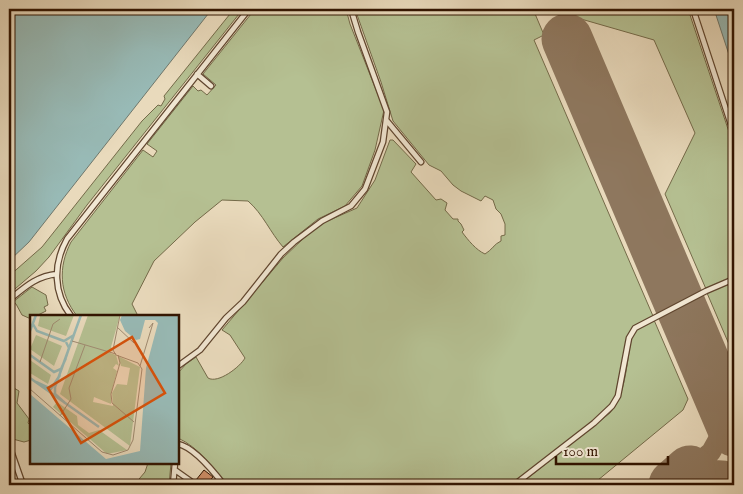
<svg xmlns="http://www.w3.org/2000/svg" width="743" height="494" font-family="'IM FELL English',serif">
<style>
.green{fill:#b5c092;stroke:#746a49}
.water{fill:#98bab6;stroke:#6f786d}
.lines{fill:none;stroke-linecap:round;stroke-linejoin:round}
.taxiway{stroke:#8e775e;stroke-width:20}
.runway{stroke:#8e775e;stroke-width:51}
.building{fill:#ce8f67;stroke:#321400}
.service-casing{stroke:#60462f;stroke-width:7}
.service{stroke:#f1e7d3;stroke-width:4.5}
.inset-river{fill:none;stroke:#98bab6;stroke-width:2.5}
.inset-road{fill:none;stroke:#a08b71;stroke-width:1}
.view{fill:#d6520b;fill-opacity:0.15;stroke:#d6520b;stroke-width:2.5}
.inset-edge{fill:none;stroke:#321400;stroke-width:2.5}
</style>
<rect width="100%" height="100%" fill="#e9dabc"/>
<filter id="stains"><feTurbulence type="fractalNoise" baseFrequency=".004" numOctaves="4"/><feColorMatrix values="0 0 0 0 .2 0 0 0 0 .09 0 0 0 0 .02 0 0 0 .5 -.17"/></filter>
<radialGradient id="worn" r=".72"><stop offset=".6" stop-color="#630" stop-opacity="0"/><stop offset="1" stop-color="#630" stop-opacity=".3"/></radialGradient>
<path class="green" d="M234 9H243L87 205 49 257 36 271 9 294V276L42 247 142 121 158 105 161 106 165 99 164 96Z
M255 9H346L350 24 384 110 375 150 362 186 345 206 318 219 283 247C270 232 263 214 248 201L222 200 195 222 154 261 132 304 138 316H77C59 293 58 267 71 242L143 150 153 157 157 151 147 144 193 86 198 91 201 90 207 95 216 85 203 74Z
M355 9H533L544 35 534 40 653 316 634 326 628 335 615 397 605 411 512 485H227C214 468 198 447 178 438V373L186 364 196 357 208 378C218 384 240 367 245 358L243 355 230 335 222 330 283 258 305 237 323 223 357 208 375 180 390 140H393L416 164 411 172 436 200 441 199 447 203 445 210 453 219H458V221L461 224 464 230 462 232C468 240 476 250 485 254 492 250 494 244 501 241V236L505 235V224L501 214 496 209 493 200 485 196 481 201 461 191 453 185 441 171 429 165 393 121 381 82Z
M571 9H688L734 147V277L706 289 665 194 695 133 654 40 581 19 574 16Z
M734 282V356L707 293Z
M32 287 46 295 48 305 44 307 46 311 36 316H31V319L22 315 16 304 13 302Z
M654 320 688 399 683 410 592 485H519L610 413C627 393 626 361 632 336L638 328Z
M9 380 14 388 19 391 17 403 29 419 28 423 31 426V440L24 442 9 438V404L10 400 9 398Z
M148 463H171L169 485H134L145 472Z"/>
<path class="water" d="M9 9H212L29 242 9 261Z
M714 9H734V71V70Z"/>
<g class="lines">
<path class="taxiway" d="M688 477C703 469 718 468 734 473
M672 485 711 452 721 434 723 423 720 404 691 329"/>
<path class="runway" d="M567 39 734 431
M674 485 690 471"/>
</g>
<path class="building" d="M204 470 213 477 206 485H194L196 480Z"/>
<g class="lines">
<g class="service-casing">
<path id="service" d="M693 9 734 134
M197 74 211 86
M387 121 421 162
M9 300C24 288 36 276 57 274
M71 316C53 293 53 264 67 239L249 9
M178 366 200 350 226 318 243 302 281 254 294 242 322 221 351 206 365 189 383 142 387 112 358 32 351 9
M178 444C194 447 214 472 224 485
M9 445 23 485
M175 470 192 482
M173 485 175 463
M514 485 594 423 612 406 618 396 629 338 635 328 706 291 734 279"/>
</g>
<use href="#service" class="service"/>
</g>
<g transform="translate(30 315)">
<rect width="149" height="149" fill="#e9dabc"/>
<path d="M44 0 36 21 8 11 10 1ZM58 0H90L81 32 83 36 77 37 86 40 89 51 86 49 83 53 87 56 81 79V89L64 82 63 87 83 91 82 78 87 69 97 70 100 53 91 51 88 41 110 52 100 131 30 79ZM6 20 32 31 24 51 0 34ZM0 45 21 60 18 69 0 58ZM27 87 47 101 48 110 59 118 69 115 97 135 77 139 23 92Z" fill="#b5c092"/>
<path d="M92 0H149V149H0V79L76 144 110 136 116 53 128 8 125 5H115L110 24 106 25 95 16 90 5Z" fill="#98bab6"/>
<path class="inset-river" d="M3 9 7 16 34 26 44 20M0 16 6 0M36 27 39 33 36 42M0 40 24 57 31 54 36 43M0 63 69 112M6 67 21 74 30 60M25 72V79L35 88M25 72 51 0M0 124 42 149M0 130 31 149M0 136 21 149"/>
<path class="inset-road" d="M87 12 104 28M42 26 86 39M88 40 90 48 81 79 82 88 104 107M10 47 23 9 30 4M110 51 123 8 119 13M0 74 72 137 83 140 98 135 103 125 112 54 108 48 86 40 83 35 90 0M30 101 41 84 39 73 55 30"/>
<path class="view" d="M102 22 135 78 51 128 18 73Z"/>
<rect width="149" height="149" class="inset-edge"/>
</g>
<rect width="743" height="494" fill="none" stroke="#e9dabc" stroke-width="30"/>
<rect x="10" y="10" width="723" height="474" fill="none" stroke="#321400" stroke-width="2.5"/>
<rect x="15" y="15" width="713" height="464" fill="none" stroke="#321400"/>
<path d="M556 456v8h112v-8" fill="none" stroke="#321400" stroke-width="2.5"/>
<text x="563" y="456" font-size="15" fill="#321400" stroke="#f1e7d3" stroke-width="4" paint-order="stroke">100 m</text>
<rect width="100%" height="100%" filter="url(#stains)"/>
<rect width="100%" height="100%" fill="url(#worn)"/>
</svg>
